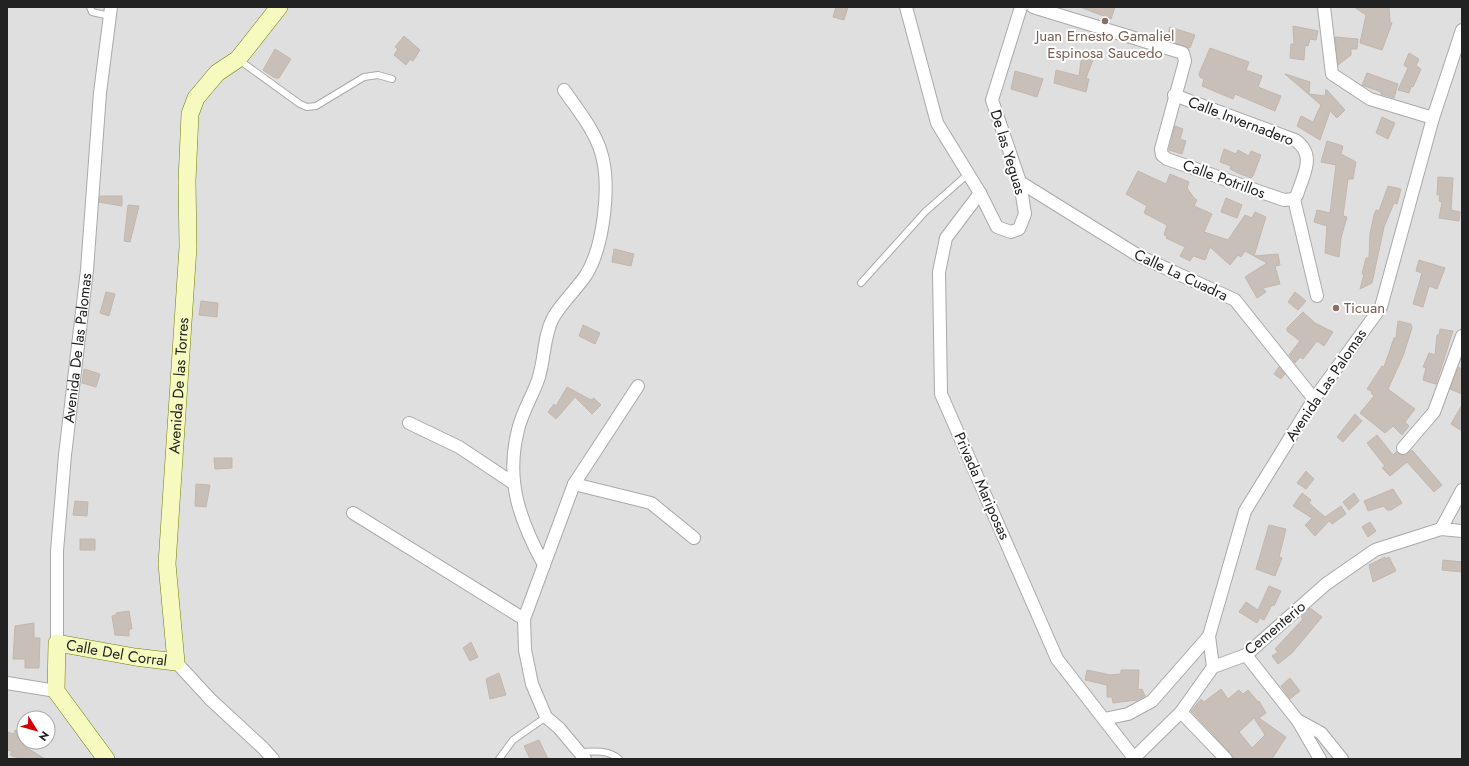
<svg xmlns="http://www.w3.org/2000/svg" width="1469" height="766" font-family="Jost,sans-serif">
<style>
.residential{fill:#e0dfdf;fill-rule:evenodd}
.building{fill:#c7bfb8;stroke:#c4b6ab;fill-rule:evenodd}
.lines{fill:none;stroke-linecap:round;stroke-linejoin:round}
.lane-casing{stroke:#a9a9a9;stroke-width:8}
.street-casing{stroke:#a9a9a9;stroke-width:14}
.secondary-casing{stroke:#707d05;stroke-width:18}
.lane{stroke:#fff;stroke-width:6}
.street{stroke:#fff;stroke-width:12}
.secondary{stroke:#f7fabf;stroke-width:17}
.education-dot{fill:#8d6e63;stroke:#fff;stroke-width:1.5}
.labels{text-anchor:middle;stroke-width:4;stroke-linejoin:round;paint-order:stroke}
.education-label{font-size:15px;fill:#785e54;stroke:#fff}
.street-label{font-size:15px;fill:#222;stroke:#fff}
</style>
<rect width="100%" height="100%" fill="#f2efe9"/>
<path class="residential" d="M7 7H1462V759H7ZM24 718H48V742H24Z"/>
<path class="building" d="M836 7H848L844 20 833 17Z
M1080 7H1115L1111 19Z
M1354 7H1389L1390 22 1392 23 1382 50 1360 43 1366 15Z
M1293 26 1318 31 1316 40 1310 39 1308 46 1305 45 1304 60 1290 58 1291 44H1294Z
M1170 27 1195 35 1190 48 1166 40Z
M404 36 420 50 413 61 410 59 406 65 394 55 398 49 395 47Z
M1335 37 1358 39 1357 49H1351V55L1338 65Z
M1210 48 1249 62 1246 70 1262 76 1258 87 1281 96 1275 111 1235 94 1233 99 1202 86 1204 79 1200 77 1199 74Z
M275 49 291 59 279 78H275L263 70Z
M1409 53 1419 59 1416 66 1421 69 1413 87 1411 86 1409 93 1398 90 1408 68 1404 65Z
M1082 54 1094 57 1086 78 1089 79 1086 92 1054 83 1056 70 1079 76Z
M1015 71 1043 79 1037 97 1011 89Z
M1367 73 1398 84 1394 98 1381 94V92L1362 85Z
M1285 74 1310 82 1309 94 1325 96 1326 89 1345 110 1337 118 1330 111 1320 140 1297 126 1301 116 1313 122 1321 105Z
M1382 117 1395 123 1388 139 1376 133Z
M1175 126 1183 129 1180 139 1186 141 1182 154 1169 150Z
M1327 141 1343 146 1341 154 1356 162 1353 179H1348L1343 216 1347 217 1341 238 1339 257 1325 253 1327 226 1314 222 1317 210 1330 213 1336 165 1321 162Z
M1224 149 1236 154 1238 150 1249 156 1251 151 1261 155 1253 176 1251 178 1238 173 1230 169 1231 166 1220 162Z
M1138 171 1166 184 1170 174 1189 182 1187 188 1194 198 1197 200 1194 206 1212 214 1204 232 1228 240 1245 215 1252 218 1255 212 1266 217 1254 256 1245 251 1241 257 1238 255 1230 265 1210 247 1205 260 1193 256 1190 261 1180 256 1185 247 1166 238 1167 236 1164 235 1167 225 1144 213 1147 206 1126 194Z
M1438 177 1453 178 1451 210 1460 212 1459 221 1439 218 1442 202 1439 201 1440 195H1437Z
M1388 186 1401 189 1397 204 1394 203 1384 227 1372 283 1360 289 1364 274H1362L1366 258H1369L1370 234 1374 215 1376 210 1379 211Z
M100 196H122V206L99 202Z
M1226 198 1242 205 1237 218 1221 212Z
M128 205 139 206 130 242 124 241Z
M614 249 634 254 631 266 612 262Z
M1278 254 1280 265 1275 266 1280 284 1263 288 1266 292 1257 298 1245 277 1267 263 1254 256Z
M1419 260 1445 268 1437 289 1429 286 1423 307 1413 304 1422 273 1416 271Z
M106 292 115 294 109 316 100 313Z
M1295 292 1306 301 1298 310 1288 302Z
M201 301 218 303 217 317 199 315Z
M1303 312 1315 323 1333 332 1324 346 1317 341 1303 359 1300 357 1295 363 1289 355 1300 341 1287 331V328Z
M1398 321 1411 324 1412 328 1403 356 1388 389 1415 409 1405 422 1409 426 1402 435 1393 426 1385 433 1360 413 1374 396 1371 393 1373 392 1367 389 1382 366 1384 367 1394 338H1396Z
M583 325 600 333 595 344 579 336Z
M1440 329 1453 331 1436 384 1432 383 1423 380 1426 368 1423 367 1429 353 1435 355 1437 335H1439Z
M1279 367 1285 374 1281 379 1274 374Z
M1458 367 1462 369V394L1450 389Z
M84 369 100 374 96 387 82 383Z
M567 387 591 400 594 398 601 405 592 414 575 397 556 419 548 412 554 404 556 406Z
M1462 405V431L1451 424Z
M1355 414 1362 421 1343 442 1337 437Z
M1377 435 1393 455 1397 451 1401 455H1405L1412 450 1442 485 1434 492 1407 462 1390 476 1382 468 1385 466 1367 443Z
M214 458H232V468L215 469Z
M1306 471 1314 479 1306 489 1297 483Z
M196 484 210 485 206 507 195 506Z
M1393 489 1402 503 1391 510H1387L1384 506 1368 511 1364 501Z
M1302 493 1311 500 1309 503 1325 517 1341 506 1346 514 1332 524 1329 521 1315 536 1305 525 1312 518 1293 506Z
M1354 493 1359 501 1349 510 1343 502Z
M75 501 88 502 87 516 73 515Z
M1370 522 1376 531 1368 537 1362 527Z
M1269 525 1286 529 1279 557 1282 558 1275 576 1256 569Z
M80 539H95V550H80Z
M1385 557V559L1389 557 1396 571 1373 582 1369 565Z
M1443 560 1462 562V572L1442 570Z
M1269 586 1281 591 1274 606 1272 605 1264 620 1260 618 1257 623 1239 612 1246 602 1258 610Z
M1310 608 1322 617 1292 653 1278 664 1272 656 1278 652 1275 649 1303 619 1301 617Z
M129 611 132 629H129V636L115 635 112 616 116 615V613Z
M34 623V638H40L39 668H25V659H13L15 626Z
M471 642 478 657 470 661 463 648Z
M1087 670 1111 675 1121 674V670H1139L1138 690 1142 689 1145 696 1137 700 1113 703 1112 697H1107V685L1085 680Z
M499 673 506 695 490 699 486 679Z
M1290 678 1300 691 1290 699 1281 686Z
M1221 689 1228 699 1239 690 1243 694 1248 690 1258 702 1259 701 1266 713 1259 718 1286 737 1272 759H1234L1231 754 1191 711 1201 699 1204 702ZM1254 718 1265 735 1252 748 1239 732Z
M15 730 24 735V746L45 759H20L10 755 12 751 7 750V732L14 734Z
M539 740 548 759H530L524 746Z"/>
<g class="lines">
<g class="lane-casing">
<path id="lane" d="M90 7 92 12 110 16
M239 60 300 104 307 107 316 106 364 77 378 75 392 79
M861 283 925 212 968 174
M581 752C594 751 609 750 619 759
M499 759 513 740 546 717"/>
</g>
<g class="street-casing">
<g id="street">
<path d="M906 7 937 123 980 193 997 227 1011 232 1019 229 1025 214 1020 182 992 100 1021 7"/>
<path d="M1033 7 1183 53 1185 61 1161 149 1162 155 1167 159 1284 200 1294 199"/>
<path d="M1324 7 1332 74 1370 99 1433 118"/>
<path d="M1174 95 1295 140C1317 155 1303 175 1297 195L1294 199 1317 296"/>
<path d="M1020 182 1139 256 1235 300 1314 399"/>
<path d="M980 193 946 238 939 272 941 394 1057 659 1134 758"/>
<path d="M409 423 459 447 513 483"/>
<path d="M1403 448 1434 412 1462 336"/>
<path d="M574 484 651 503 694 538"/>
<path d="M353 513 524 619"/>
<path d="M1441 529 1462 490"/>
<path d="M544 565C520 521 505 481 518 430 522 412 532 397 538 380 545 360 543 337 553 318 562 302 576 290 586 275 604 246 611 184 601 152 594 129 577 109 564 90"/>
<path id="s1" d="M57 643V551L65 455 87 270 100 93 111 7"/>
<path d="M1246 655 1298 721 1320 759"/>
<path d="M176 662 210 699 263 748 273 759"/>
<path d="M1213 667 1209 636 1245 511 1314 399 1381 307 1433 118 1462 30"/>
<path d="M7 683 56 691"/>
<path d="M1181 712 1226 759"/>
<path d="M1104 719 1128 714 1152 701 1209 636"/>
<path d="M1299 721 1321 733 1342 759"/>
<path d="M585 759 559 728 546 717 532 684 525 650 524 619 574 484 638 386"/>
<path d="M1133 759 1181 712 1213 667 1246 655 1326 584 1375 550 1441 529 1462 531"/>
</g>
</g>
<g class="secondary-casing">
<g id="secondary">
<path id="s2" d="M106 759 56 691 57 643 135 657 176 662 167 564 188 247 187 181 190 114 196 98 207 85 217 73 238 59 279 7"/>
</g>
</g>
<use href="#lane" class="lane"/>
<use href="#street" class="street"/>
<use href="#secondary" class="secondary"/>
</g>
<g class="education-dot">
<circle cx="1105" cy="21" r="4"/>
<circle cx="1336" cy="308" r="4"/>
</g>
<g class="labels">
<g class="education-label">
<text x="1105" y="41">Juan Ernesto Gamaliel<tspan x="1105" dy="17">Espinosa Saucedo</tspan></text>
<text x="1344" y="313" text-anchor="start">Ticuan</text>
</g>
<g class="street-label">
<text transform="translate(1241 121) rotate(21)" y="5">Calle Invernadero</text>
<text transform="translate(1008 152) rotate(73)" y="5">De las Yeguas</text>
<text transform="translate(1224 179) rotate(20)" y="5">Calle Potrillos</text>
<text transform="translate(1181 275) rotate(25)" y="5">Calle La Cuadra</text>
<text dy="5" stroke="none"><textPath href="#s1" startOffset="296">Avenida De las Palomas</textPath></text>
<text transform="translate(1326 385) rotate(-56)" y="5">Avenida Las Palomas</text>
<text dy="5" stroke="none"><textPath href="#s2" startOffset="530">Avenida De las Torres</textPath></text>
<text transform="translate(982 486) rotate(66)" y="5">Privada Mariposas</text>
<text transform="translate(1275 628) rotate(-40)" y="5">Cementerio</text>
<text dy="5" stroke="none"><textPath href="#s2" startOffset="193">Calle Del Corral</textPath></text>
</g>
</g>
<rect width="1469" height="766" fill="none" stroke="#222222" stroke-width="16"/>
<g transform="translate(36 730) rotate(127)"><circle r="19" fill="#ffffff" stroke="#a7a7a7"/>
<path d="M0-3L7 15L0 10L-7 15Z" fill="#d40000"/>
<text y="-6" font-size="11" font-weight="bold" text-anchor="middle" fill="#222222">N</text>
</g>
</svg>
